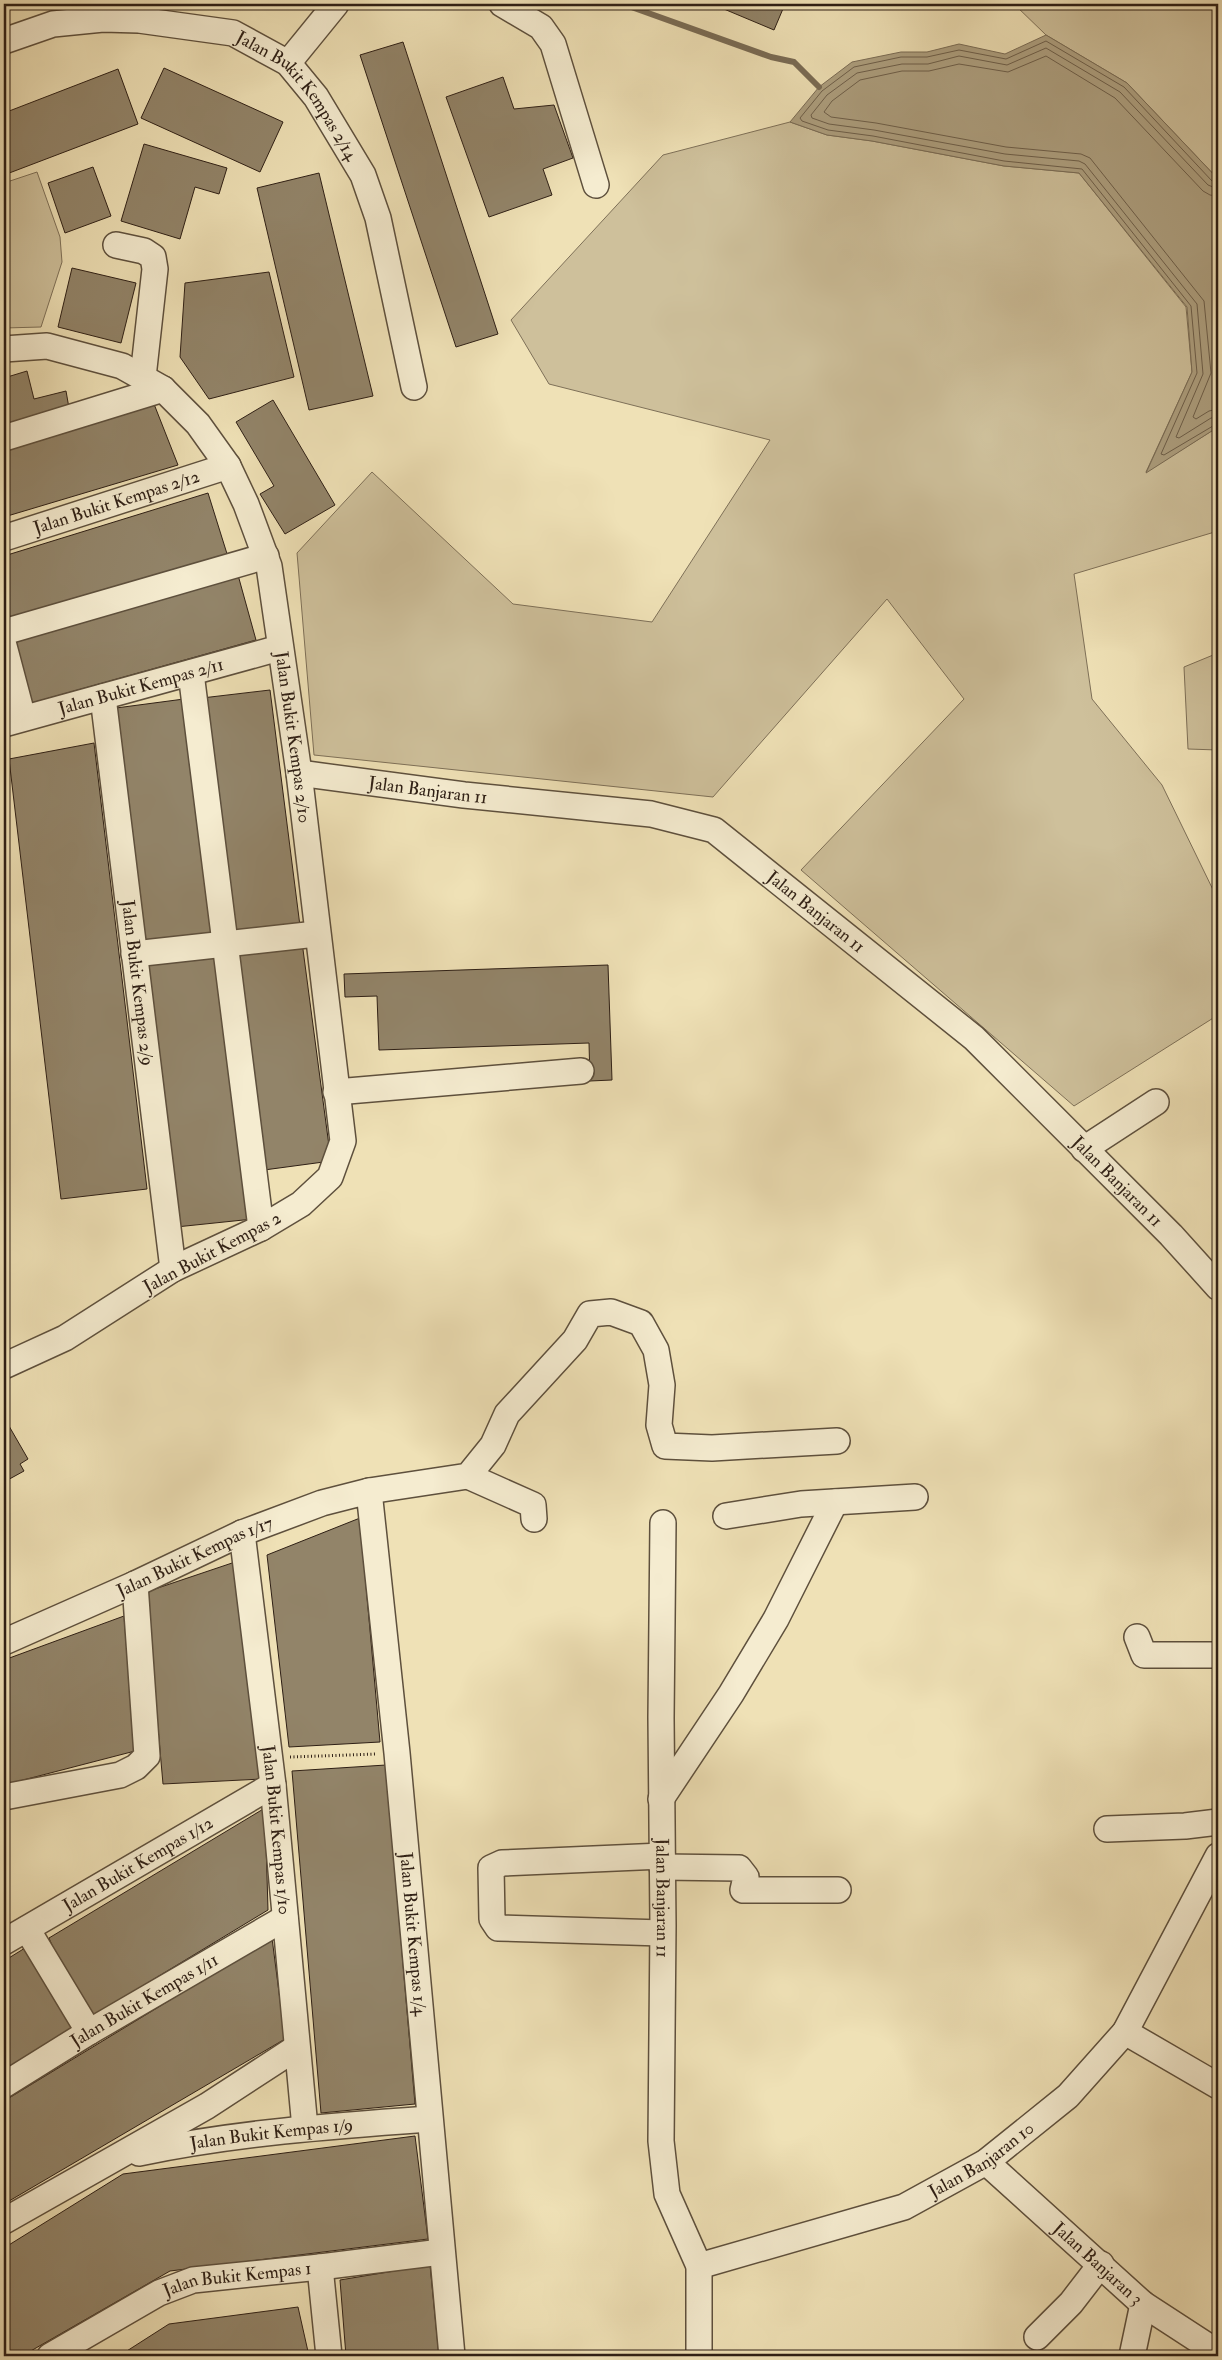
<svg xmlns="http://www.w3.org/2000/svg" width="1222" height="2360" font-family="'IM FELL Double Pica',serif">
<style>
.green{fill:#cec09b;stroke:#7e7058}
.water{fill:#ad9f7f;stroke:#7a6c55}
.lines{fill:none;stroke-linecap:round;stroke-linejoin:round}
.shore{stroke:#6e5f4a;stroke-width:1}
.stream{stroke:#7a6c55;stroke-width:6}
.building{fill:#928469;stroke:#2e1f15}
.minor-casing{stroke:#5e503d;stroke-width:28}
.path{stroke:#2e1f15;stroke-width:3;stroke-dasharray:1 2.5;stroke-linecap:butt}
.minor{stroke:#f5ecd0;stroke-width:25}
.labels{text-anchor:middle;stroke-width:4;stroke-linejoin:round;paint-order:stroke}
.street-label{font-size:18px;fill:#2e1f15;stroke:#f5ecd0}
</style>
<rect width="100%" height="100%" fill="#efe1b6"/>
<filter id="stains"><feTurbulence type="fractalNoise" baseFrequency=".004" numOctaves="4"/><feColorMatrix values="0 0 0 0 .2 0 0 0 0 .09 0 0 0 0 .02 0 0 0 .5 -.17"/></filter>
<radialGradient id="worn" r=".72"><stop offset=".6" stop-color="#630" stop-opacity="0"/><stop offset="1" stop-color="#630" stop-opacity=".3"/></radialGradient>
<path class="green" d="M1014 4H1218V179L1127 83 1046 35Z
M790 122 827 135 872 141 1004 166 1079 173 1186 307 1192 372 1146 472 1218 427V531L1074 574 1092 699 1162 785 1218 900V1015L1074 1106 801 870 964 699 887 599 713 797 314 755 297 553 372 472 513 604 652 622 770 440 549 384 511 320 663 155Z
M37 172 60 237 62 262 41 327 4 328V183Z
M1218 653V750L1188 749 1184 667Z"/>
<path class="water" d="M1046 35 1127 83 1218 179V427L1146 473 1192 372 1187 307 1079 173 1004 166 872 141 827 135 790 122 819 87 852 62 901 52H927L959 44 1005 54Z"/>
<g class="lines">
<path class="shore" d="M1218 182 1212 181 1124 87 1046 41 1006 59 959 50 927 57H901L854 67 822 91 800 118 802 121 828 130 873 136 1004 161 1082 169 1191 306 1197 373 1161 454 1164 455 1218 423
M1218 189 1208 185 1120 92 1046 48 1007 65 959 56 928 64H902L857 73 827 95 811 115 812 118 829 124 874 130 1005 154 1079 161 1085 164 1197 304 1203 374 1176 437 1179 438 1211 418 1218 417
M1218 196 1210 195 1203 191 1115 98 1046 56 1008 72 959 64 929 71H902L860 80 832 101 824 112 831 117 876 123 1006 147 1081 154 1090 158 1204 301 1211 373 1193 417 1196 419 1209 411 1218 409"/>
<path class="stream" d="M623 4 771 57 794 62 819 87"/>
</g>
<path class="building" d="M4 4H17L4 10Z
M74 4H127L122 20Z
M712 4H785L774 30Z
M403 42 498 334 456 347 360 55Z
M164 68 283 122 260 172 141 118Z
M118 69 138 124 4 175V113Z
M503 77 514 109 554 105 573 158 543 169 552 195 489 217 446 97Z
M144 144 227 168 219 194 195 187 180 239 121 221Z
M93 167 111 216 65 233 48 183Z
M319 173 373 396 309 410 257 188Z
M72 268 136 283 121 343 58 327Z
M269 272 294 377 209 399 180 357 185 283Z
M27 371 34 399 66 391 69 408 4 427V378Z
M273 400 335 505 285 534 260 494 274 486 236 422Z
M154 404 178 465 4 517V451Z
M208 493 228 557 11 624 4 602V556Z
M238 575 256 640 28 704 8 641Z
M270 690 300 926 232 935 202 698Z
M184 699 214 936 146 945 116 708Z
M94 743 147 1189 61 1199 9 759Z
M302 942 331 1161 264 1170 235 951Z
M216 956 253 1219 176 1227 148 964Z
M608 965 612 1080 590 1081 589 1043 379 1050 377 996 345 997 344 974Z
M9 1426 28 1459 20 1464 24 1471 4 1482V1429Z
M360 1518 380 1742 289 1747 267 1555Z
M238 1561 262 1779 163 1784 146 1592Z
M124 1616 135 1751 4 1785V1660Z
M386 1765 415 2104 321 2113 292 1771Z
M265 1808 268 1910 83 2022 49 1938Z
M272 1938 285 2039 4 2204V2101Z
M25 1948 76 2029 4 2074V1961Z
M415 2136 428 2239 170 2271 22 2356H4V2248L123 2174Z
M430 2265 439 2356H346L340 2280Z
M298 2307 309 2356H119L169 2324Z"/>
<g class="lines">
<g class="minor-casing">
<g id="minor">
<path d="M502 4 541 27 553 44 596 185"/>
<path id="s1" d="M4 41 53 24 103 19 139 20 233 33 288 63 316 97 363 175 378 218 414 387"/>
<path d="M288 63 336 4"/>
<path d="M116 245 144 251 153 257 155 269 143 377"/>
<path id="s2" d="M4 349 47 346 122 366 163 389 198 424 228 466 246 504 269 566 299 773 343 1141 330 1177 301 1204 261 1228 173 1269 65 1338 4 1366"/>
<path d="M4 438 163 389"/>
<path id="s3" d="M4 538 228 466"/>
<path d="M4 632 266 556"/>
<path d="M4 646 23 718"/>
<path d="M191 673 261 1228"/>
<path id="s4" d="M103 697 173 1269"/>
<path id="s5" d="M4 724 279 648"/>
<path id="s6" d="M299 773 464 795 651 814 714 830 974 1038 1171 1235 1218 1287"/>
<path d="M134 954 316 934"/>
<path d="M336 1092 581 1071"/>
<path d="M1084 1149 1156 1102"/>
<path d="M468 1476 533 1505 534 1519"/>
<path d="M369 1491 468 1476 493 1445 507 1414 575 1340 590 1314 611 1312 641 1323 656 1350 662 1385 659 1425 665 1446 712 1448 837 1441"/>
<path d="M726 1516 801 1504 915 1497"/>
<path id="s7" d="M663 1523 661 1718 663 1926 661 2141 667 2194 699 2266V2356"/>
<path id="s8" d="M242 1533 273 1785 305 2128"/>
<path d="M1137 1637 1144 1655H1218"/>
<path id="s9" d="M4 1642 135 1584 242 1533 322 1503 369 1491 397 1753 452 2356"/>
<path d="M4 1797 120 1775 136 1767 147 1756 135 1584"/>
<path d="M661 1799 731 1694 776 1619 835 1502"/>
<path d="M1107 1829 1185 1826 1218 1822"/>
<path d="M662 1867 739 1868 746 1877 743 1890H838"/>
<path d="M27 1929 89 2032"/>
<path d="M662 1933 498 1928 492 1919 491 1868 502 1863 662 1856"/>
<path id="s10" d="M4 1942 273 1785"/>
<path d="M1125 2032 1218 2086"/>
<path id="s11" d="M4 2085 89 2032 285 1918"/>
<path id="s12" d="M139 2153C235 2133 331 2126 429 2119"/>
<path id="s13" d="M986 2162 1143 2304 1206 2345 1217 2356"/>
<path d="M4 2221 207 2106 296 2048"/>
<path id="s14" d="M699 2266 904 2207 986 2162 1068 2096 1125 2032 1218 1856"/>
<path d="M320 2267 329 2356"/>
<path d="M1037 2337 1071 2303 1101 2264"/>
<path id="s15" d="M50 2356 159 2293 193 2280 320 2267 441 2252"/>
<path d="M1132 2356 1143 2304"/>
</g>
</g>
<path class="path" d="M290 1757 377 1754"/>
<use href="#minor" class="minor"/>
</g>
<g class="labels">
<g class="street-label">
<text dy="6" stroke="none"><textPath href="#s1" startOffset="325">Jalan Bukit Kempas 2/14</textPath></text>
<text dy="6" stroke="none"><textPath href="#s3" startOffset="118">Jalan Bukit Kempas 2/12</textPath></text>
<text dy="6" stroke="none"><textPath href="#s5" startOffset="142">Jalan Bukit Kempas 2/11</textPath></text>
<text dy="6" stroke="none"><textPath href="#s2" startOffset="550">Jalan Bukit Kempas 2/10</textPath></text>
<text dy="6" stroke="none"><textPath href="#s6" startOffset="130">Jalan Banjaran 11</textPath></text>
<text dy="6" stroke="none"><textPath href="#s6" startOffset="550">Jalan Banjaran 11</textPath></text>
<text dy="6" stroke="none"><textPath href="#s4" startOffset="288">Jalan Bukit Kempas 2/9</textPath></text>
<text dy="6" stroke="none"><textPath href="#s6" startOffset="955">Jalan Banjaran 11</textPath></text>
<text transform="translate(212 1252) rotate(-28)" y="6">Jalan Bukit Kempas 2</text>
<text dy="6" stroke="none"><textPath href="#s9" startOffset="209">Jalan Bukit Kempas 1/17</textPath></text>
<text dy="6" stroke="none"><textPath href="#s8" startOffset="299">Jalan Bukit Kempas 1/10</textPath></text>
<text dy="6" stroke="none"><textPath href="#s10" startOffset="155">Jalan Bukit Kempas 1/12</textPath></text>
<text dy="6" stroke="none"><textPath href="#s7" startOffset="375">Jalan Banjaran 11</textPath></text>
<text dy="6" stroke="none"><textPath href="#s9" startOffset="841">Jalan Bukit Kempas 1/4</textPath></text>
<text dy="6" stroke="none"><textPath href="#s11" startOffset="164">Jalan Bukit Kempas 1/11</textPath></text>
<text dy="6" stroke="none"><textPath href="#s12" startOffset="134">Jalan Bukit Kempas 1/9</textPath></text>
<text dy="6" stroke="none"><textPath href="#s14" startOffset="304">Jalan Banjaran 10</textPath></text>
<text dy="6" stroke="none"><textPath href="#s13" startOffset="151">Jalan Banjaran 3</textPath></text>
<text dy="6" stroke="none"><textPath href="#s15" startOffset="206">Jalan Bukit Kempas 1</textPath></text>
</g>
</g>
<rect width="1222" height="2360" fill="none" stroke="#efe1b6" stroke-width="20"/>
<rect x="5" y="5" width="1212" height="2350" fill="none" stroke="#2e1f15" stroke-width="2.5"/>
<rect x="10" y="10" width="1202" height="2340" fill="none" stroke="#2e1f15"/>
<rect width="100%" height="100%" filter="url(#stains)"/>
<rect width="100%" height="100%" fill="url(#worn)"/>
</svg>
